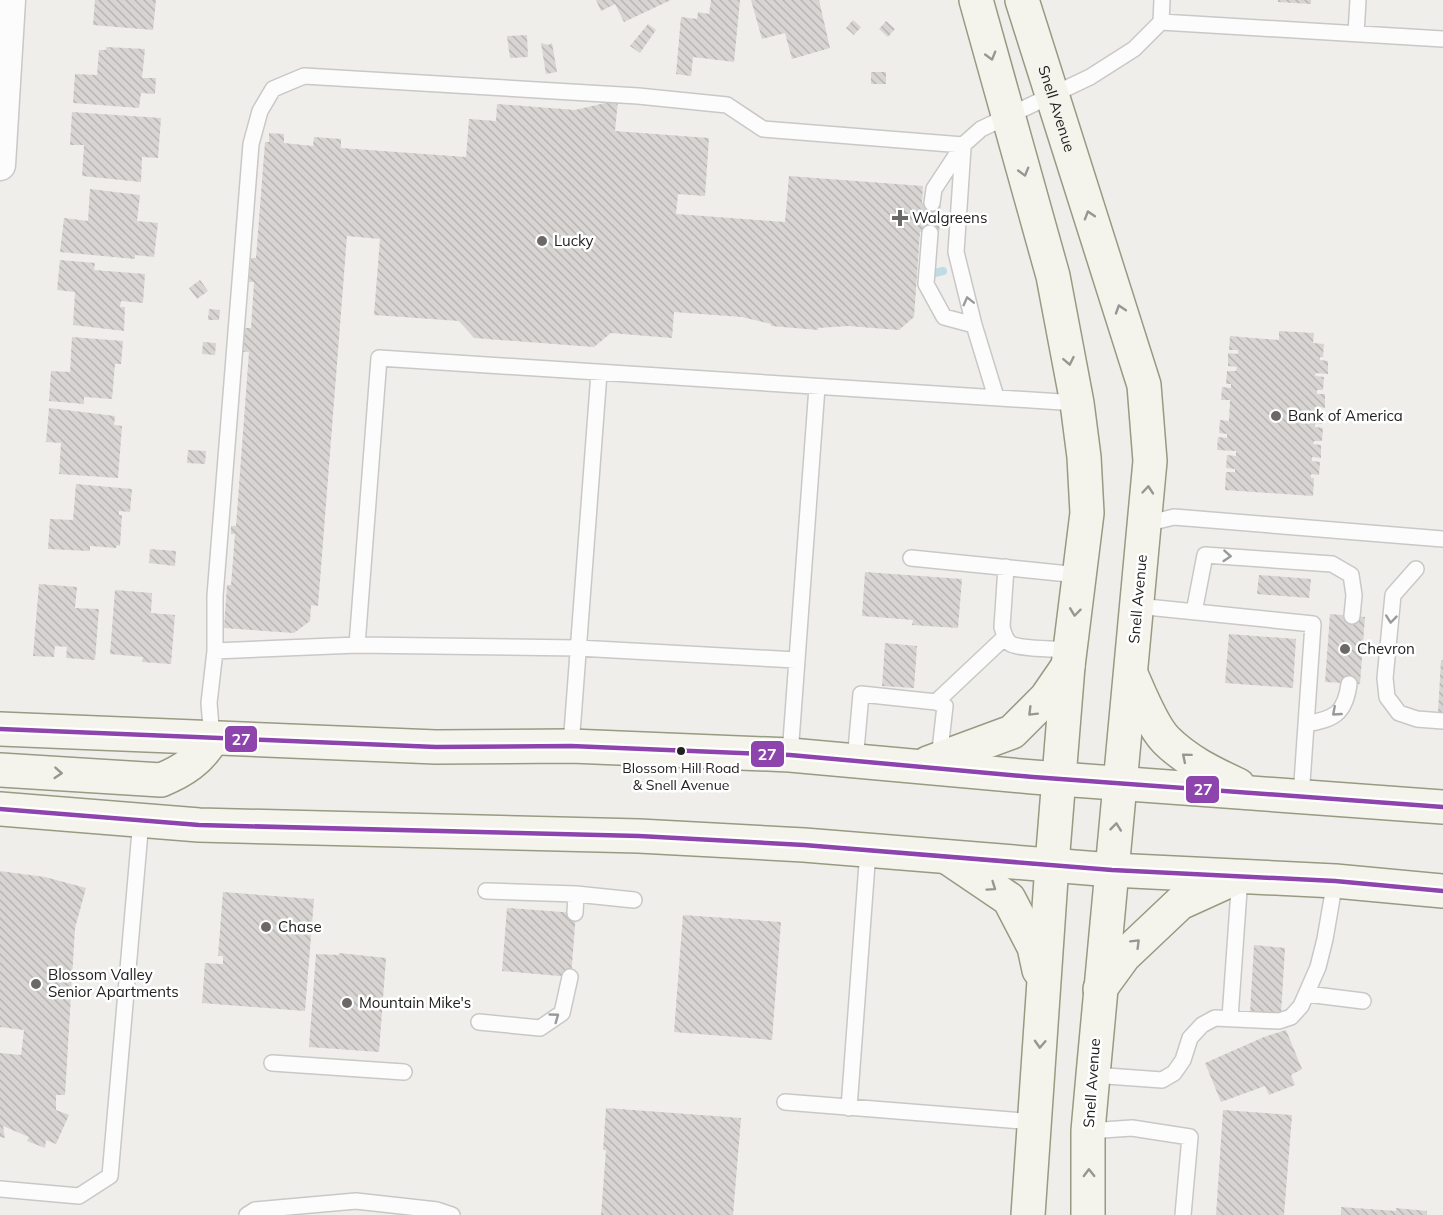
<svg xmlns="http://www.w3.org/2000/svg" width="1443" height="1215" font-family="Mulish,sans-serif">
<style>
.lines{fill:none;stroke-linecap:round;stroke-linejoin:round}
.stream{stroke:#bfdbe3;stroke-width:8}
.building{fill:url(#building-back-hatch)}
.lane-casing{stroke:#c9c8c7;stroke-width:18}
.street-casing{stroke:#c9c8c7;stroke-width:33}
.secondary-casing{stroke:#999a82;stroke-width:36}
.lane{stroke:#fdfcfc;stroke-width:15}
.street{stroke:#fdfcfc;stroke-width:30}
.secondary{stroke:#f4f4ed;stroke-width:33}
.bus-1-casing{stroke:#fff;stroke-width:9}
.bus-1{stroke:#8e44ad;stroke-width:4.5}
.oneway{stroke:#969692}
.oneway2{stroke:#9a9a9a}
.poi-dot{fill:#6a6968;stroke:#fff;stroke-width:2}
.bus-dot{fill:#222;stroke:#fff;stroke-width:2}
.labels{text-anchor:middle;stroke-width:5;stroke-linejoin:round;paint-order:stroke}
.bus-label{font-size:14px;fill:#222;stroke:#fff}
.street-label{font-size:15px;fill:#222;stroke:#fff}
.poi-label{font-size:15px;fill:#222;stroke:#fff;text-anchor:start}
.line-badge{stroke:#fff;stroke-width:2}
.badge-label{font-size:16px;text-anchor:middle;font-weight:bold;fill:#fff}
</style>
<defs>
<pattern id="building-back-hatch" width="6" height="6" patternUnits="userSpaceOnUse" patternTransform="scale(1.5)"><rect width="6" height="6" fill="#d7d4d2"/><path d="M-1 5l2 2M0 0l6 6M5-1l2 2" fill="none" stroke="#b8b6b4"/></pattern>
</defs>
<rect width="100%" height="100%" fill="#f0eeeb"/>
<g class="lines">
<path class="stream" d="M935 273 943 271"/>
</g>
<path class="building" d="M95 0H156L153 30 93 25Z
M596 0H671L624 22 615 4 601 11Z
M711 0H740L734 62 693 57 691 76 676 74 681 17 697 19 698 12 709 14Z
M751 0H819L830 48 792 59 785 33 762 39Z
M1278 0H1311V4L1278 2Z
M853 20 861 27 854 35 846 28Z
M886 21 895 29 888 37 879 29Z
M648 24 656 30 640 53 630 46Z
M527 35 528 57 510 58 507 36Z
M541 43 548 45 552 43 557 72 546 74Z
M106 47 145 49 142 78H156L155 94 141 93 139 108 73 103 75 74 97 75 99 50H106Z
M871 72H886V84H871Z
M618 100 615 131 709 138 705 196 678 194 676 214 785 222 789 176 923 186 922 203 941 204 939 234 920 232 914 317 899 330 848 326 818 328V330L771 326V324L742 317 674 312 672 338 611 333 594 347 474 338 459 321 374 315 380 239 347 236 318 606 311 605 310 621 294 633 224 628 227 585H231L235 534H231V526H236L249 352H243L245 328H251L254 282H249L251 258H256L265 142H269V133L284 134V143L313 146 314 137 341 139V148L466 157 469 119 496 121 497 104 575 110Z
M72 112 161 118 158 158 142 157 141 182 82 176 84 145H70Z
M90 189 140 195 137 221 158 223 154 257 135 255V259L60 252 64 218 88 221Z
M60 260 95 263 94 270 145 274 143 303 121 301 120 307H125L124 331 73 325 75 292 57 290Z
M200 280 208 291 197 299 189 288Z
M209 309 220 310 219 320H208Z
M1279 331 1314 333 1313 343 1324 344 1323 357H1320V360L1328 361V374L1316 373 1315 376 1324 377 1323 390H1317V394H1325V408L1316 407V411H1324L1323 424H1315V427L1323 428 1322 441H1314L1313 444 1321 445V458L1312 457V461L1320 462 1319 475 1311 474V478H1314L1313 496 1225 490 1226 472H1235V469L1226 468 1227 455 1236 456V451L1217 450 1218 437 1227 438V434L1219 433 1220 420 1229 421 1230 400H1221L1222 387 1231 388V384H1226L1227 371H1236L1237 367 1228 366V353L1238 354V350H1229L1230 336 1279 340Z
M72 337 123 341 121 364H115L112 399 84 397V404L49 401 51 371 70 372Z
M203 342 216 343 215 355 202 354Z
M49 408 115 416 114 425 122 426 118 478 59 474 61 443 46 442Z
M188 450 206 451 205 464 187 463Z
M76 484 132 489 130 512 119 511V515H122L120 546 117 545 116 548 90 546V551L48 549 50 519 73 520Z
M150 549 176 551 175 566 149 563Z
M865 572 962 579 958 628 912 625 913 620 862 616Z
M1259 575 1311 579 1309 598 1257 594Z
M39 584 77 587 75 608 99 609 95 660 66 658 67 647 55 646 54 657 33 656Z
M115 590 152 593 151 613 175 615 171 664 142 662 143 657 110 654Z
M1330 614 1365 617 1360 684 1325 682Z
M1229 634 1296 639 1293 688 1225 683Z
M885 643 917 646 914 688 882 686Z
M1441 660H1443V713H1438Z
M0 871 45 877 86 888 75 928 65 1095H56V1110L69 1115 56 1144 46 1140 45 1148 27 1141 29 1137 3 1126 5 1138 0 1137V1053L21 1055 24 1030 0 1027Z
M223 892 314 899 305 1011 202 1003 205 963 223 964V956H218Z
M507 908 576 913 571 977 502 971Z
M683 915 781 922 772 1040 674 1032Z
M1254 945 1285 948 1281 1014 1250 1012Z
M339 953 386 958 379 1052 309 1047 316 954 339 955Z
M1286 1030 1302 1069 1291 1075 1295 1085 1269 1095 1265 1086 1221 1102 1205 1063 1264 1037Z
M606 1108 741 1118 733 1215H601L606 1150H603Z
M1223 1110 1292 1115 1284 1215H1216Z
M1341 1207 1396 1211V1208L1427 1211V1215H1341Z"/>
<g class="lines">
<g class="lane-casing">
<path id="lane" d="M1161 22 1443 39
M1356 34 1358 0
M963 148 956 252 974 325 996 397
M932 203 934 189 963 145 981 129 1090 77 1134 49 1161 22 1162 0
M930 233 926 284 944 317 974 325
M1145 524 1174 517 1443 539
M911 558 1079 575
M1006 567 1002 627C1004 634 1005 640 1011 644 1020 649 1059 649 1071 650
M1416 569 1393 595 1385 678 1387 697 1399 713 1417 719 1443 721
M1137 606 1313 624 1301 797
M1194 612 1205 555 1332 564 1351 575 1354 595 1352 616
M357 645 379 358 1077 403
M215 651V596L251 144 260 111 273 89 304 76 638 96 727 105 763 129 963 145
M936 702 1005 637
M1306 724C1334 719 1345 714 1349 684
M212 739 209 703 215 651 357 645 578 648 796 660
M571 746 599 373
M790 755 817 387
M855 761 861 694 936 702 945 706 939 759
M486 891 576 894 634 900
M575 913 576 894
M1307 994 1363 1001
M1230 1018 1240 876
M479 1022 540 1028 562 1013 570 977
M272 1063 404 1072
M1093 1075 1162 1080 1174 1073 1183 1060 1190 1038 1202 1025 1215 1018 1279 1021 1291 1017 1301 1006 1318 967 1325 939 1335 881
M785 1102 1035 1122
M849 1108 868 850
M1088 1131 1132 1128 1190 1137 1183 1215
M0 1189 79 1196 110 1176 141 820
M247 1215 255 1210 356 1201 437 1210 452 1215"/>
</g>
<g class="street-casing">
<path id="street" d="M0 165 10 0"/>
</g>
<g class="secondary-casing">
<g id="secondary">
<path d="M976 0 1053 276 1077 403 1084 457 1087 513 1068 666 1052 864 1028 1215"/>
<path id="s1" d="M1022 0 1144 385 1150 461 1093 1075 1088 1131V1215"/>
<path d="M1131 674C1139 692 1152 726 1166 740 1187 761 1212 773 1238 785"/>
<path d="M0 729 436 747 571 746 790 755 1033 777 1443 807"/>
<path d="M928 763 1012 732 1046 698 1068 666"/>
<path d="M0 770 161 780C183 771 200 760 212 739"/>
<path d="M0 809 199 825 639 836 804 845 1112 870 1335 881 1443 891"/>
<path d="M947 857 1009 899 1034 947 1039 970"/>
<path d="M1100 989 1124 956 1180 903 1235 878"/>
</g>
</g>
<use href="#lane" class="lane"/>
<use href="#street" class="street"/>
<use href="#secondary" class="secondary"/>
<g class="bus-1-casing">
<path id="bus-1" d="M0 729 436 747 571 746 790 755 1033 777 1443 807
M0 809 199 825 639 836 804 845 1112 870 1335 881 1443 891"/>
</g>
<use href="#bus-1" class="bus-1"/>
</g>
<defs><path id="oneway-chevron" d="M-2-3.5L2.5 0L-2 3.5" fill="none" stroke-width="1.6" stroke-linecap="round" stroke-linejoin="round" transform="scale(1.5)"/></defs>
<g class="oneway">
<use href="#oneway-chevron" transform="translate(991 56) rotate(74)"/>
<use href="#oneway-chevron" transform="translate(1024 172) rotate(74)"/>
<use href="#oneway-chevron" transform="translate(1089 215) rotate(-107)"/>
<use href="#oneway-chevron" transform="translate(1120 309) rotate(-108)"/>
<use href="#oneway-chevron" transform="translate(1069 361) rotate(79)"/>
<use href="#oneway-chevron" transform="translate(1148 490) rotate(-85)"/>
<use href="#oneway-chevron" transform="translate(1075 612) rotate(97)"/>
<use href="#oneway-chevron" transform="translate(1032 712) rotate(135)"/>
<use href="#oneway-chevron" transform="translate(1186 757) rotate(-140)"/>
<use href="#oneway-chevron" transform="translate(58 773) rotate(4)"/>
<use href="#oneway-chevron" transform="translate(1116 827) rotate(-84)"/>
<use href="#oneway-chevron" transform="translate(992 887) rotate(35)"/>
<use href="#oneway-chevron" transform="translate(1136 943) rotate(-45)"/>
<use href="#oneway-chevron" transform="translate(1040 1044) rotate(93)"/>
<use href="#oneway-chevron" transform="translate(1089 1173) rotate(-91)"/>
</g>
<g class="oneway2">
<use href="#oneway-chevron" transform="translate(968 301) rotate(-104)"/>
<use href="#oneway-chevron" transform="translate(1227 556) rotate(4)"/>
<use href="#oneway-chevron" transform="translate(1391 619) rotate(96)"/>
<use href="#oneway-chevron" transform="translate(1336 712) rotate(139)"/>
<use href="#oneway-chevron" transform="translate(555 1017) rotate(-36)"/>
</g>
<g class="poi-dot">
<path d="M897 209h6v6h6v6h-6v6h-6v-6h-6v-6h6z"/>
<circle cx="542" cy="241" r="6"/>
<circle cx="1276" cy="416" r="6"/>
<circle cx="1345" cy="649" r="6"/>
<circle cx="266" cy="927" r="6"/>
<circle cx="36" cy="984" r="6"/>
<circle cx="347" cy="1003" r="6"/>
</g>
<circle class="bus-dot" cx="681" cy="751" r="5"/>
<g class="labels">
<g class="bus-label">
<text x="681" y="773">Blossom Hill Road<tspan x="681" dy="17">&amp; Snell Avenue</tspan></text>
</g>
<g class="street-label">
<text dy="5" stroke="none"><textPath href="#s1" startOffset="114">Snell Avenue</textPath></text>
<text transform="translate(1138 599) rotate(-85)" y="5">Snell Avenue</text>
<text transform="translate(1092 1083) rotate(-86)" y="5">Snell Avenue</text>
</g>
<g class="poi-label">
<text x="912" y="223">Walgreens</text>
<text x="554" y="246">Lucky</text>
<text x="1288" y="421">Bank of America</text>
<text x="1357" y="654">Chevron</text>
<text x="278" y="932">Chase</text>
<text x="48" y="980">Blossom Valley<tspan x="48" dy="17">Senior Apartments</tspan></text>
<text x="359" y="1008">Mountain Mike's</text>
</g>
</g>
<g class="line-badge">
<rect x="224" y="725" width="34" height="28" rx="6" fill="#8e44ad"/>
<rect x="750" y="740" width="35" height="28" rx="6" fill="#8e44ad"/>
<rect x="1185" y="775" width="35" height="29" rx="6" fill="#8e44ad"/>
</g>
<g class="badge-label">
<text x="241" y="745">27</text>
<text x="767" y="760">27</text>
<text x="1203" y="795">27</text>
</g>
</svg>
